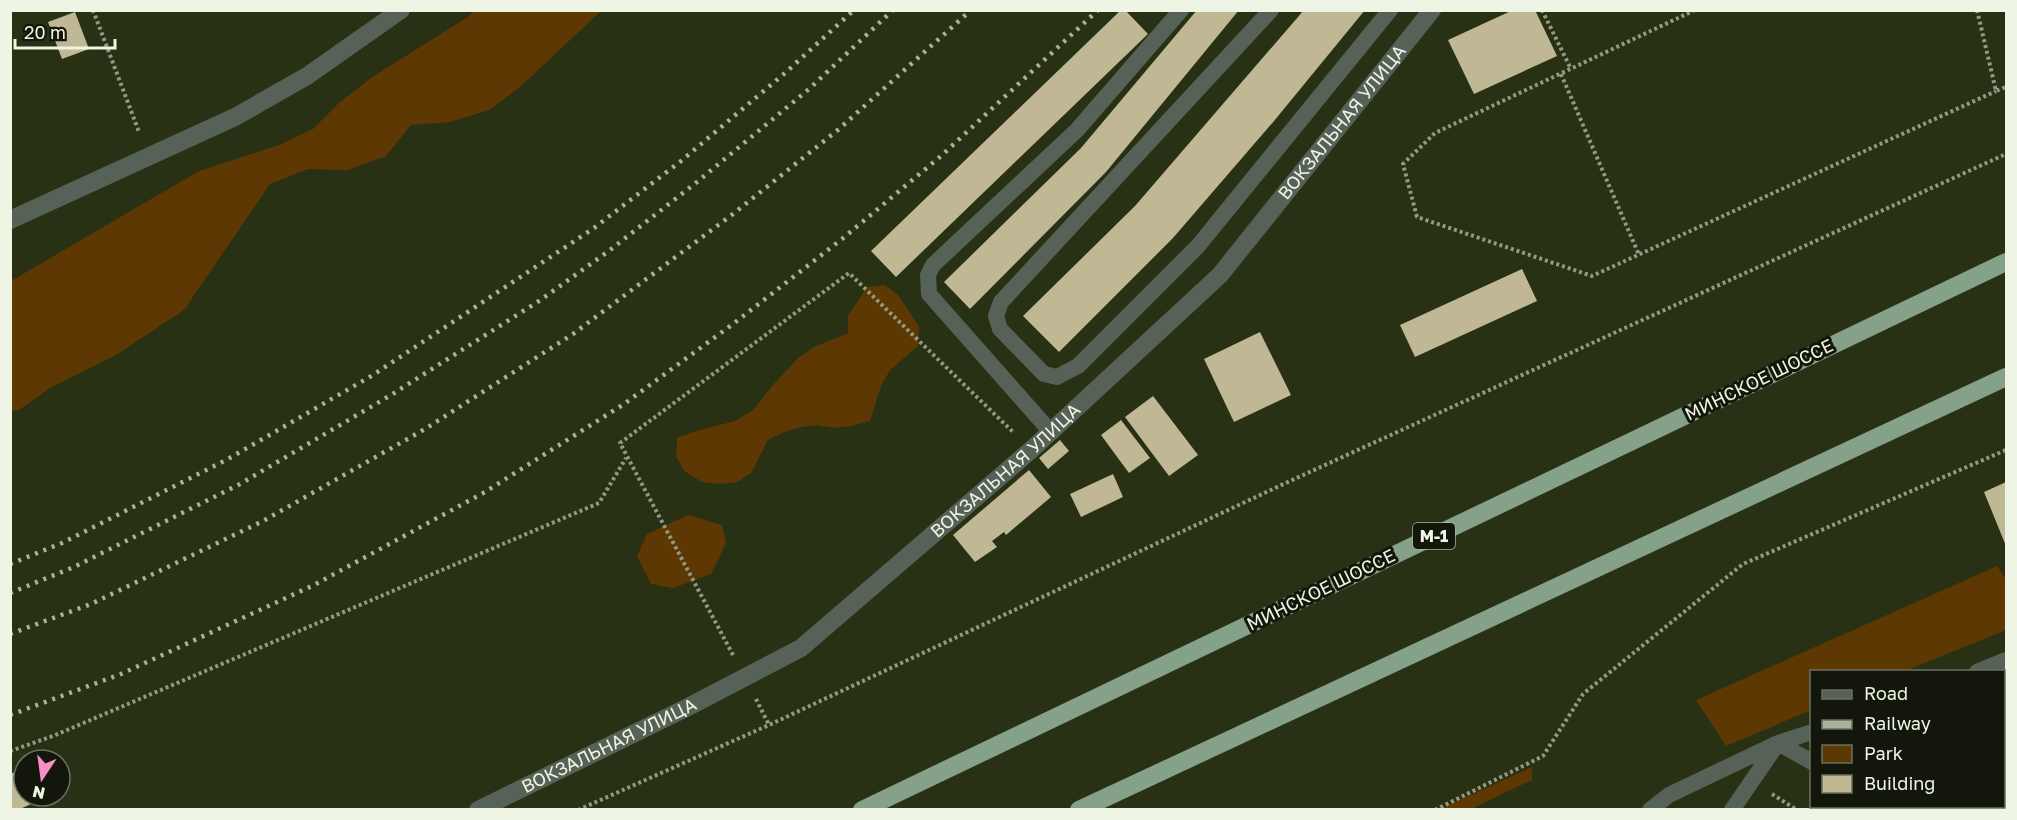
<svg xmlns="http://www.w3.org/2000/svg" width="2017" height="820" font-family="'Golos Text',sans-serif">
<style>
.green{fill:#5d3802}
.building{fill:#c0b895}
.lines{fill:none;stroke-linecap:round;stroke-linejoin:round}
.path{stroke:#929a83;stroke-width:4;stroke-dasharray:3 3;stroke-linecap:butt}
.service{stroke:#566258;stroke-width:16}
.minor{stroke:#566258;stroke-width:18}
.trunk{stroke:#86a18a;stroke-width:18}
.rail{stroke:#aab19c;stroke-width:4.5;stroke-dasharray:3 6;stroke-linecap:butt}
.labels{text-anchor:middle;stroke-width:6;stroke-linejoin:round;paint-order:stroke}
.shield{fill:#13170b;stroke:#adb2a3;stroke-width:1.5}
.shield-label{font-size:16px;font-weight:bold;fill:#eff5e4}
.street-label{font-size:18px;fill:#eff5e4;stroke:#13170b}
</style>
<rect width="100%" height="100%" fill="#283114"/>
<path class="green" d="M474 11H601L520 87 489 110 450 122 411 125 386 156 348 170 308 169 270 184 184 310 116 355 50 388 19 410 11 412V281L199 171 279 145 313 129 340 102 371 78 469 16Z
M885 285 899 296 919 327 918 346 890 370 881 386 870 421 852 426 834 428 817 425 802 427 784 432 768 440 751 473 737 482 720 484 702 482 684 471 676 456 677 438 696 431 735 421 752 411 773 385 798 358 814 347 848 333V316L867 287Z
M688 515 722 525 726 543 711 574 673 588 651 584 637 556 647 534Z
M1997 566 2006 579V630L1905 671 1812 672 1811 710 1726 746 1696 700Z
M1532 767V780L1471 809H1440Z"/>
<path class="building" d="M1121 10H1125L1148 34 896 277 871 251Z
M1197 10H1239L1106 172 970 309 944 282 1081 148Z
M1304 10H1365L1274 121 1173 238 1059 352 1023 316 1135 206Z
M1513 10H1535L1557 56 1474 94 1448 40Z
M75 12 89 49 62 59 48 22Z
M1522 269 1537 301 1415 357 1400 325Z
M1260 332 1291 395 1234 422 1204 359Z
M1153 396 1198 455 1169 476 1125 417Z
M1121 420 1150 458 1129 473 1101 435Z
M1060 440 1069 451 1048 469 1039 458Z
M1029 470 1051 497 1006 535 1004 532 992 541 997 547 975 562 953 535Z
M1113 474 1123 497 1081 517 1070 494Z
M2006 482V546L1984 492Z
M17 771 24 789V796H27L31 804 18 810H10V774Z"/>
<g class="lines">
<path class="path" d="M93 10 139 132
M1542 10 1571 69
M1695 10 1435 133 1403 164 1417 217 1592 276 1996 91
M1977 10 1996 91 2006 87
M1561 74 1639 255
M733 655 620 443 849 273 1014 433
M756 699 769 725
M10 751 53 736 599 503 626 458
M1772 794 1797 810
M578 810 769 725 1290 481 2006 154
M1435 810 1543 756 1583 694 1743 564 2006 450"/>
<path class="service" d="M1271 10 1001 302 996 316 1000 329 1044 374 1057 377 1078 366 1198 246 1390 10
M1050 431 929 294 928 275 933 265 1077 130 1181 10
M1977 672 2006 660
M2004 751 2006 753
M1888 806 1892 810
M1650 810 1669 795 1778 743 1812 732
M1732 810 1778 743 1812 762"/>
<g class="minor">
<path d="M10 220 235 117 307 76 401 10"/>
<path id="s1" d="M478 810 688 707 801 648 1031 450 1220 275 1432 10"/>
</g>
<path class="trunk" d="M862 810 2006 262
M1079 810 2006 377"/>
<path class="rail" d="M10 564 62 543 228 459 373 375 594 228 681 161 785 73 854 10
M10 593 74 567 240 484 391 395 539 301 610 250 697 182 809 89 893 10
M10 634 91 604 263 521 425 429 573 334 733 214 839 129 971 10
M10 715 121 674 314 585 485 492 624 404 733 324 842 239 941 156 1098 10"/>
</g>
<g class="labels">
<rect class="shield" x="1413" y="523" width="42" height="26" rx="4.5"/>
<g class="shield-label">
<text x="1434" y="542">М-1</text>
</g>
<g class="street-label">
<text dy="6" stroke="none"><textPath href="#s1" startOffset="1118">ВОКЗАЛЬНАЯ УЛИЦА</textPath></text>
<text transform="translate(1759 380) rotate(-26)" y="6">МИНСКОЕ ШОССЕ</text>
<text dy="6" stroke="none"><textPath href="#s1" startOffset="632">ВОКЗАЛЬНАЯ УЛИЦА</textPath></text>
<text transform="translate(1321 590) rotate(-26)" y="6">МИНСКОЕ ШОССЕ</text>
<text dy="6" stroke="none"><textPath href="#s1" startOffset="146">ВОКЗАЛЬНАЯ УЛИЦА</textPath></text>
</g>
</g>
<rect width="2017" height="820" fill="none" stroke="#eff5e4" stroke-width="24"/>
<rect x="1810" y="670" width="195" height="138" fill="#13170b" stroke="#6b7062" stroke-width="1.5"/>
<rect x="1822" y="690" width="30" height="9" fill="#566258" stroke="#6b7062" stroke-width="1.5"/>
<text x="1864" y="700" font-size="18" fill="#eff5e4">Road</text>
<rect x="1822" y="720" width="30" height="9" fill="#aab19c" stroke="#6b7062" stroke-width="1.5"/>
<text x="1864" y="730" font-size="18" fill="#eff5e4">Railway</text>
<rect x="1822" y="745" width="30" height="18" fill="#5d3802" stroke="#6b7062" stroke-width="1.5"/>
<text x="1864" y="760" font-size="18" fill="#eff5e4">Park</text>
<rect x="1822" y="775" width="30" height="18" fill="#c0b895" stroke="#6b7062" stroke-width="1.5"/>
<text x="1864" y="790" font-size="18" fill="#eff5e4">Building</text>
<g transform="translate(42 778) rotate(193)"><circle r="28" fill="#13170b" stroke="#6b7062" stroke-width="1.5"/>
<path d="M0-4.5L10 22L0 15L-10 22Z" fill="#f98fc8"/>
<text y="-9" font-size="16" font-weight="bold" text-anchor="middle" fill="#eff5e4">N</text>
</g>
<path d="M15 39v9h100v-9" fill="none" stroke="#eff5e4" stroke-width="3"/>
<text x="24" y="39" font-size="18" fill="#eff5e4" stroke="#13170b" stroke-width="4.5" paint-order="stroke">20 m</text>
</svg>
